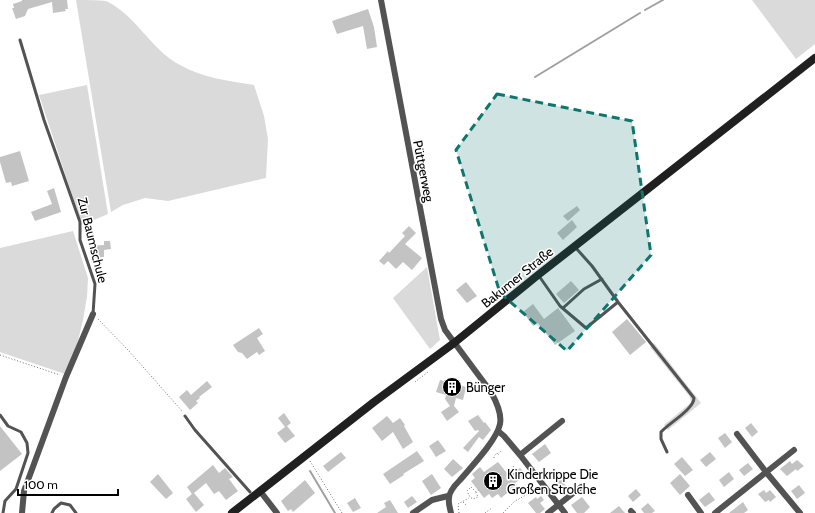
<svg xmlns="http://www.w3.org/2000/svg" width="815" height="513" font-family="Cabin,sans-serif">
<style>
.green{fill:#dadada}
.lines{fill:none;stroke-linecap:round;stroke-linejoin:round}
.stream{stroke:#a1a1a1;stroke-width:2}
.building{fill:#c3c3c3}
.path{stroke:#757575;stroke-width:1;stroke-dasharray:1 2;stroke-linecap:butt}
.lane{stroke:#535353;stroke-width:3}
.street{stroke:#535353;stroke-width:6}
.secondary{stroke:#202020;stroke-width:8}
.marked{fill:#0f766e;fill-opacity:0.2;stroke:#0f766e;stroke-width:3;stroke-dasharray:8 5;stroke-linejoin:round}
.labels{text-anchor:middle;stroke-width:3;stroke-linejoin:round;paint-order:stroke}
.street-label{font-size:13px;fill:#000;stroke:#fff}
.poi-label{font-size:13px;fill:#000;stroke:#fff;text-anchor:start}
</style>
<rect width="100%" height="100%" fill="#fff"/>
<path class="green" d="M76 0C83 0 100 0 106 1 136 15 151 50 180 65 203 78 229 81 254 85L264 116 268 139 266 178 168 201 145 198 123 205 111 212Z
M752 0H815V44L796 59Z
M87 85 108 214 82 225 39 95Z
M73 231 88 278 87 297 83 320 77 345 65 374 0 352V248Z
M427 267 440 340 430 349 393 298Z
M654 343 701 403 668 430 664 425 688 405 691 402 690 397 650 347Z"/>
<g class="lines">
<path class="stream" d="M645 10 663 0
M535 77 640 13
M310 471 335 513"/>
</g>
<path class="building" d="M22 0H67L68 9H65L66 11 53 13 52 2 28 9 25 16 16 19 12 8H14L13 4 22 1Z
M368 9 374 27 377 47 367 49 363 26 337 34 332 21Z
M20 151 29 181 12 186 11 182 6 183 0 162V157Z
M54 188 61 212 35 221 31 212 52 204 47 191Z
M577 206 580 210 568 221 563 216Z
M572 220 577 227 563 240 557 233Z
M409 226 416 233 405 244 422 258 412 270 403 262 396 269 388 261 384 265 379 261 388 251 389 253 405 236 402 233Z
M104 241H110L111 249 104 250V257L94 258V254L90 255 89 246 104 245Z
M571 281 579 290 564 303 556 294Z
M466 282 477 296 467 303 456 290Z
M533 304 544 319 558 308 575 331 555 345 538 323 533 326 523 312Z
M627 319 646 342 630 355 612 332Z
M259 328 263 334 257 338 265 351 259 355 257 352 247 359 242 353 238 352 233 345Z
M440 380 466 387 463 400 456 398 454 406 459 412 447 421 441 412 450 406 445 399 446 395 436 392Z
M207 381 212 387 199 397 200 398 196 401 198 403 190 410 179 397 187 390 191 395Z
M284 413 291 423 287 426 295 436 285 443 277 433 285 427 278 418Z
M478 415 484 423 485 422 491 430 483 440 479 437 468 452 463 448 479 431 478 430 475 431 468 421Z
M387 416 393 423 400 418 405 425 404 426 413 442 403 449 393 432 382 441 372 428Z
M751 423 758 432 752 437 745 428Z
M0 426 22 454 0 471Z
M725 433 732 442 725 448 718 438Z
M438 440 446 451 436 457 429 446Z
M545 444 551 453 539 462 532 454Z
M417 451 424 461 403 474 404 475 390 484 383 474Z
M341 452 346 458 328 472 323 466Z
M710 452 716 459 706 467 700 460Z
M682 457 693 470 685 476 674 464Z
M453 459 463 468 452 477 444 469Z
M797 460 804 466 797 471 796 469 787 476 780 469 790 461 792 464Z
M498 462 507 473 510 470 512 474 520 468 526 475 515 483 517 485 501 498 498 494 492 498 489 494 484 498 471 481 475 478 472 474 480 467 484 472Z
M748 463 753 469 744 476 739 470Z
M213 465 219 473 225 468 233 477 229 479 238 491 226 500 219 491 214 494 206 483 194 493 204 505 196 512 186 499 192 494 187 487Z
M729 472 734 479 724 487 719 480Z
M158 474 173 493 166 499 150 482Z
M432 474 441 488 431 495 422 481Z
M680 474 690 486 680 495 670 483Z
M560 478 566 486 558 492 552 484Z
M305 480 315 493 293 512 291 509 288 511 281 501Z
M799 485 805 493 797 499 791 491Z
M636 489 641 495 633 502 628 496Z
M764 490 766 493 770 490 776 497 770 502 769 500 765 502 758 494Z
M709 492 715 500 705 507 699 500Z
M412 496 417 502 408 508 404 502Z
M541 496 544 500 540 503 545 509 540 513H536L528 503 536 497 537 499Z
M582 497 590 507 584 513H577L571 505Z
M355 498 361 508 353 512 347 503Z
M390 500 398 513H377L386 507 384 503Z
M743 502 748 510 744 513H729Z
M648 503 655 511 652 513H644L641 509Z
M619 506 625 513H610Z"/>
<g class="lines">
<path class="path" d="M98 319 129 351 182 411
M0 355 60 375
M415 382 428 372
M494 458V456L497 453 498 455 501 451
M310 461 342 513
M513 466 522 478
M515 476 518 473
M476 492 478 497 473 499 470 497 467 491 471 487 476 492 480 489
M463 502 467 506
M459 513 458 504 469 498
M485 513 492 508
M503 513 515 501 537 489"/>
<path class="lane" d="M20 40 44 120 80 222V240L95 284 93 314
M575 247 592 266 618 302 694 398C694 409 669 423 661 432V439L667 452
M539 276 560 306 586 328 618 302
M563 308 584 289 602 279
M0 415 8 426 21 432 27 443 28 453 16 489 5 501 3 513
M185 416 195 430 250 492
M52 513 54 509 61 503 70 505 76 513"/>
<path class="street" d="M381 0 441 319 445 330 491 392C496 401 502 414 500 424 497 440 471 467 460 480 456 484 449 491 449 498 448 503 450 508 451 513
M498 431 504 436 520 455 565 513
M737 434 766 472 800 513
M520 455 562 421
M260 491 277 513
M688 495 701 513
M631 511 633 513
M22 513 24 491 66 377 93 314
M413 513 432 500 448 496
M548 513 581 487
M715 513 794 450"/>
<path class="secondary" d="M232 513 374 402 454 343 538 275 815 58"/>
</g>
<path class="marked" d="M497 94 632 121 651 255 567 351 500 293 456 150Z"/>
<defs>
<g id="building-disc" transform="scale(1)"><circle r="9.5" fill="#000" stroke="#fff"/><path d="M-4-6H4V6H1V3H-1V6H-4ZM-2.5-4.3h1.7v1.8h-1.7ZM.8-4.3h1.7v1.8H.8ZM-2.5-1h1.7V.8h-1.7ZM.8-1h1.7V.8H.8Z" fill="#fff"/></g>
</defs>
<g fill-rule="evenodd">
<use href="#building-disc" x="452" y="387"/>
<use href="#building-disc" x="493" y="481"/>
</g>
<g class="labels">
<g class="street-label">
<text transform="translate(424 171) rotate(79)" y="5">Püttgerweg</text>
<text transform="translate(93 240) rotate(76)" y="5">Zur Baumschule</text>
<text transform="translate(517 277) rotate(-39)" y="5">Bakumer Straße</text>
</g>
<g class="poi-label">
<text x="466" y="392">Bünger</text>
<text x="507" y="479">Kinderkrippe Die<tspan x="507" dy="15">Großen Strolche</tspan></text>
</g>
</g>
<path d="M18 489v6h100v-6" fill="none" stroke="#000000" stroke-width="2"/>
<text x="24" y="489" font-size="12" fill="#000000" stroke="#ffffff" stroke-width="3" paint-order="stroke">100 m</text>
</svg>
